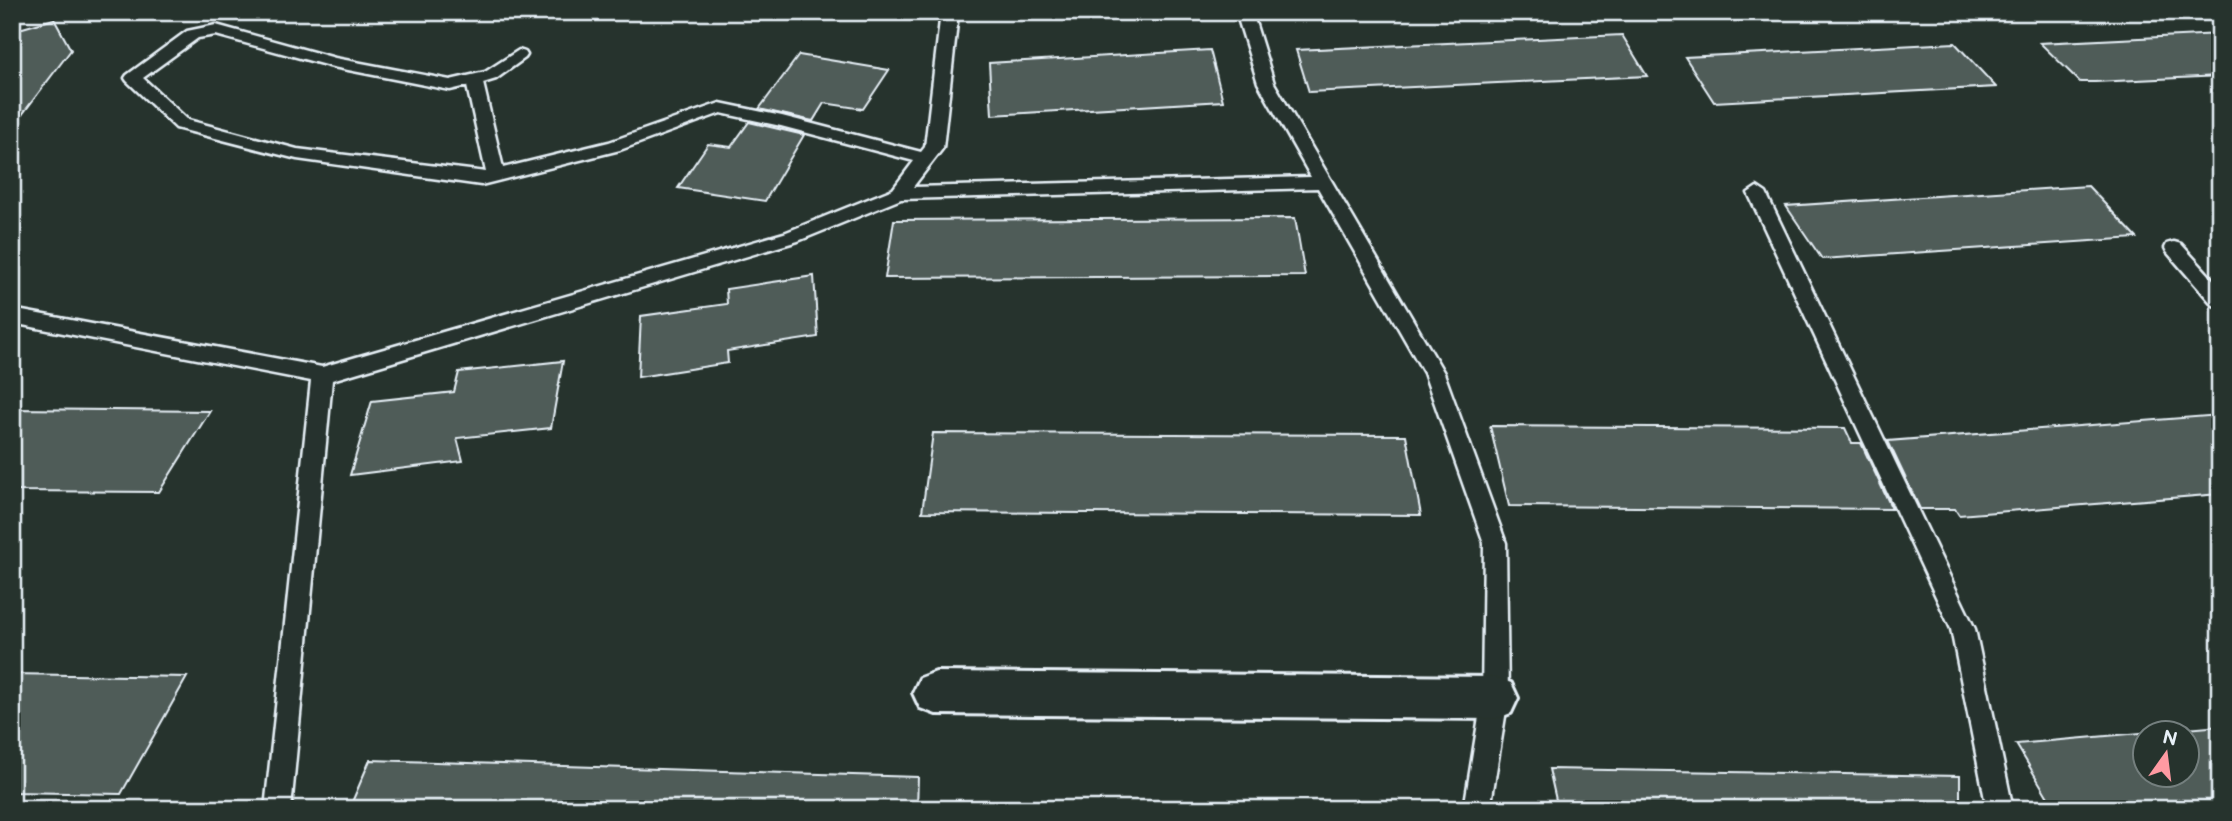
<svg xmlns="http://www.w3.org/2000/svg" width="2232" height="821" font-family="'Balsamiq Sans',sans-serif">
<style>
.building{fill:#505c59;stroke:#e8f1f8;stroke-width:2;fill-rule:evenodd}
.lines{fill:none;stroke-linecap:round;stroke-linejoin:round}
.service-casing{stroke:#e8f1f8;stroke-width:5}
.minor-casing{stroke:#e8f1f8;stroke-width:6}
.service{fill:#26332d;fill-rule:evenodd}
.minor{fill:#26332d;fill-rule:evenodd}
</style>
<rect width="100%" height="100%" fill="#26332d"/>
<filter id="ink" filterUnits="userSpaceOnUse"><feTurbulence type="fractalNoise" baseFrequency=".0143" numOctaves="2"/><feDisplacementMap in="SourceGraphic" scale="14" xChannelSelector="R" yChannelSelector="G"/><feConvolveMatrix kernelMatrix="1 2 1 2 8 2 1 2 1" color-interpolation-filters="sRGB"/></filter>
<g filter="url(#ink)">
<path class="building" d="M54 19 71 50 12 128V31Z
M2220 34V76L2095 82H2080L2040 43Z
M1622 35 1647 76 1309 92 1296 50Z
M1955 43 1996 87 1714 102 1685 57Z
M1210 50 1223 101 992 115 989 63Z
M799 55 889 70 863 109 824 103 813 121 759 109Z
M749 122 804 135 765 201 678 188 708 144 731 147Z
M2088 186 2137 238 1822 259 1786 206Z
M1295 218 1305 276 885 278 894 220Z
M814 276 818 337 727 351 728 363 638 377 641 316 727 304 726 289Z
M563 361 551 428 457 438 463 461 350 475 372 401 454 392 459 372Z
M12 409 210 411 159 492 12 491Z
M2220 415V494L1959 515 1955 509H1920L1888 441Z
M1490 426 1845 428 1852 443H1861L1892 509 1509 506Z
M933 433 1406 435 1421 515 922 512Z
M12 674 187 677 121 794 12 792Z
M2220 726V809H2055L2016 744ZM2145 733H2187V775H2145Z
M370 760 918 777 917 809H349Z
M1549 769 1960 776V809H1558Z"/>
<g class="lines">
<g class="service-casing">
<path id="service" d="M941 12 958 14 943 148 913 187 1311 177 1258 83 1236 12H1252L1274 83 1444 373 1506 543 1508 698 1490 809H1464L1482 698 1484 543 1424 373 1318 188 901 199 798 241 332 380 291 809H265L311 381 12 323V309L322 367 784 233 893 189 914 161 781 126 721 113 620 150 481 185 297 159 176 128 127 81 125 78 127 75 187 31 216 25 335 58 450 80 485 72 519 50 525 52 527 55 525 58 496 79 483 83 503 168 609 142 720 103 782 116 921 152 925 147ZM216 35 333 67 450 90 467 86 486 172 297 149 188 120 143 78 198 38Z
M1757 187 1766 193 1975 629 2013 809H1987L1951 629 1748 193Z
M2174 242 2181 244 2220 287V307L2213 305 2167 252 2165 248 2167 244Z"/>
</g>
<g class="minor-casing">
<path id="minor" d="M936 672 1495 677 1511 683 1518 698 1511 713 1495 719 936 714 920 708 913 693 920 678Z"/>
</g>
<use href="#service" class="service"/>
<use href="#minor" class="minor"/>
</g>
</g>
<rect width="2232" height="821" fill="none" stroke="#26332d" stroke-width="42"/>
<rect x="21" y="21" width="2190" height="779" fill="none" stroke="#e8f1f8" stroke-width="2.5" filter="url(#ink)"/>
<g transform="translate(2166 754) rotate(14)"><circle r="33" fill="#26332d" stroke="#747f7e" stroke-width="2"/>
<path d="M0-5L12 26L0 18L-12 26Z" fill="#ff9aa2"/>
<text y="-10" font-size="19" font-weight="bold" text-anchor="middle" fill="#e8f1f8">N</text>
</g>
</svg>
